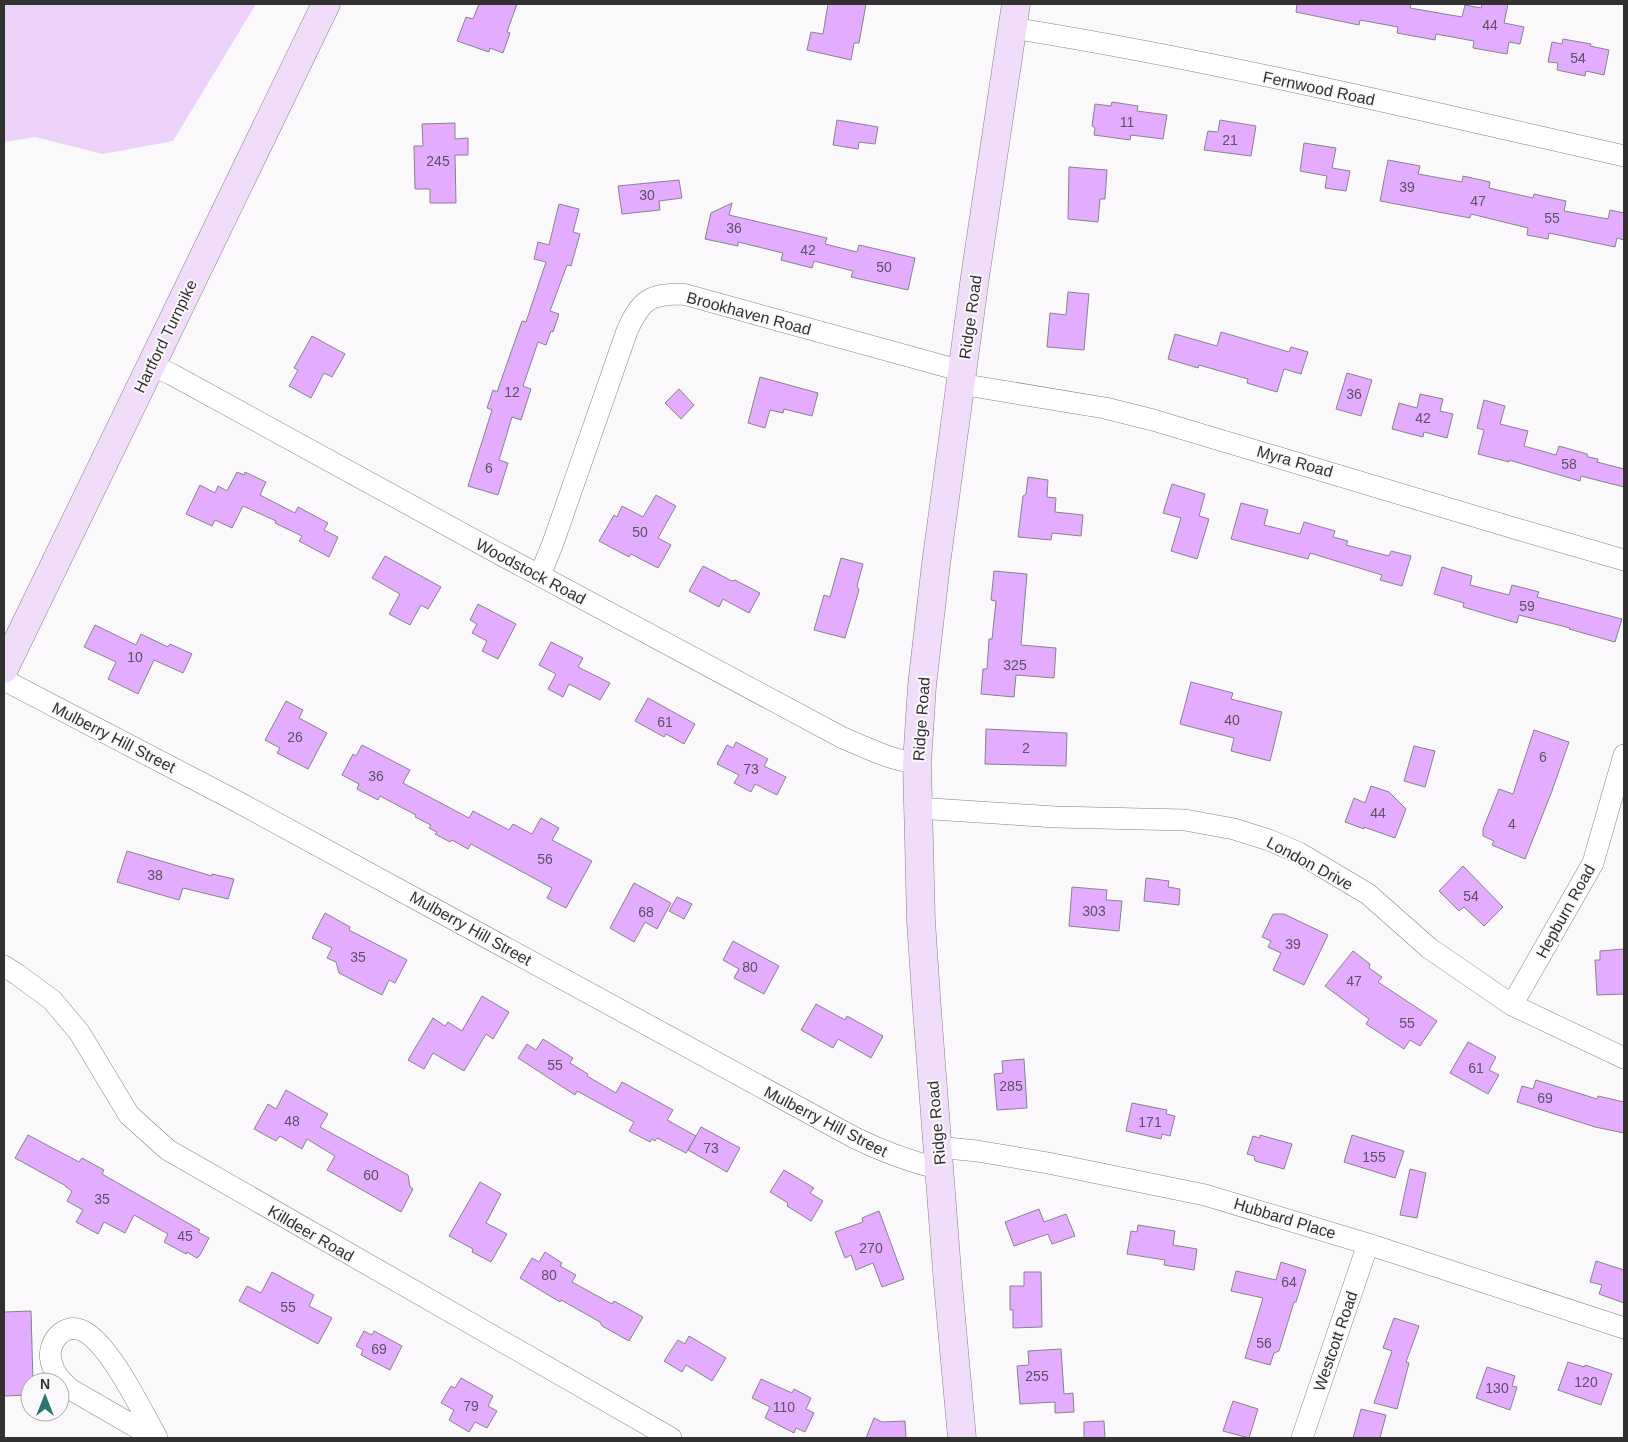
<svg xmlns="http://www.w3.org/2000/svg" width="1628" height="1442" font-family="Helvetica,sans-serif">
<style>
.green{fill:#ecd1f9}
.building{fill:#e4acfe;stroke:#868487}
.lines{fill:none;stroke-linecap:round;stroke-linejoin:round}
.minor-casing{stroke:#848285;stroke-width:22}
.secondary-casing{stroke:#848285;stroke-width:29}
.minor{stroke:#fff;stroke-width:21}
.secondary{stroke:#f1dcfa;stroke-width:28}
.labels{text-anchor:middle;stroke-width:4;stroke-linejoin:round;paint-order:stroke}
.number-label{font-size:14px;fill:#5e5065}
.street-label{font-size:16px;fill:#323132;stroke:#fbf8fc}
</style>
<rect width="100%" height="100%" fill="#fbf8fc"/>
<path class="green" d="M4 4H256L173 141 103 154 35 137 4 142Z"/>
<path class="building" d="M479 4H517L507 32 510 33 503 53 490 48 489 52 457 41 466 17 473 19Z
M828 4H866L859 43H854L851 60 807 50 811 32 823 34Z
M1297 4H1411L1410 8 1462 17 1465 5 1481 8 1482 4H1508L1504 23 1524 27 1520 44 1509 42 1507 54 1473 48 1474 41 1436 34 1435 40 1397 33 1398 27 1360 20 1359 25 1296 12Z
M1563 39 1591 44 1590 46 1609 50 1604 75 1586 71 1585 76 1557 70 1558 63 1548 62 1552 42 1562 44Z
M1112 102 1138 106 1137 111 1167 115 1163 139 1131 135 1130 140 1094 135 1095 128 1092 126 1095 104 1111 106Z
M837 120 878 127 875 144 859 142 858 149 833 145Z
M1220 120 1256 126 1251 156 1204 150 1208 131 1218 132Z
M455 123V139L468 138V155H455L456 203H430V189H415L414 146H423L422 124Z
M1304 143 1336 148 1332 168 1350 171 1346 191 1325 188 1327 176 1300 171Z
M1388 160 1420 166 1418 174 1462 182 1463 176 1490 182 1489 188 1533 198 1534 194 1566 201 1564 211 1608 219 1610 210 1624 213V240L1617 238 1615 247 1549 233 1548 239 1527 235 1528 228 1471 214 1470 218 1380 201Z
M1069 167 1107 170 1105 199H1100L1098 222 1068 219Z
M679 180 682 198 659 201 660 210 622 214 618 186Z
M732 203 729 215 827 238 825 244 857 252 859 245 915 258 908 290 851 277 853 271 814 261 812 268 781 260 783 253 738 242V246L705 239 711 213Z
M559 204 579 209 573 232 580 234 571 266 567 265 550 311 559 314 553 332 551 331 546 345 538 342 523 386 531 389 521 420 512 417 499 460 508 463 498 495 468 486 492 410 487 408 493 390 497 392 522 321 526 322 546 262 534 259 538 242 549 245Z
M1068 292 1089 294 1084 350 1047 347 1050 313 1066 315Z
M1221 332 1289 352 1291 347 1308 352 1301 374 1284 369 1277 392 1247 383 1248 379 1199 365 1198 368 1168 359 1175 334 1217 346Z
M312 336 345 354 332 377 324 373 311 398 289 386 298 370 294 368Z
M1347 373 1372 380 1361 416 1336 409Z
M760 377 818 393 812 416 784 409 783 413 770 410 765 428 748 423Z
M679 389 694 405 681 419 665 403Z
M1420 394 1443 399 1440 411 1453 414 1447 438 1424 432 1423 437 1392 429 1399 403 1417 408Z
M1484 400 1505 406 1500 424 1528 431 1524 446 1556 455 1559 446 1587 454 1588 457 1598 459 1597 462 1624 469V487L1581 476 1580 481 1509 460V462L1478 454 1484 430 1477 428Z
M237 472 244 475 245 472 266 482 260 495 295 513 298 507 328 523 324 530 338 537 329 557 299 541 302 536 275 523 276 521 243 506 232 528 215 520 212 526 186 514 200 485 215 493 218 486 227 491Z
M1028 477 1048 480 1047 497 1056 498 1055 512 1083 515 1081 536 1052 533 1051 540 1018 537 1023 496 1026 494Z
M1172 484 1205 494 1199 516 1209 519 1197 559 1171 551 1181 518 1163 513Z
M656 495 676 506 658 538 671 545 658 568 631 554 629 557 599 541 614 515 617 517 622 506 643 517Z
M1241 503 1268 510 1264 525 1300 534 1304 522 1335 531 1333 537 1348 541 1346 545 1389 556 1391 551 1411 556 1402 586 1380 580 1382 575 1310 553 1308 559 1231 539Z
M385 556 441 587 428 609 421 605 410 625 389 614 400 594 372 578Z
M841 558 863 564 857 586 859 590 845 638 814 630 824 595 830 597Z
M703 566 732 581 735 580 760 593 749 613 723 599 719 607 689 591Z
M1442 567 1472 576 1470 585 1509 595 1512 585 1539 592 1537 597 1622 619 1615 642 1569 629 1570 628 1519 615 1517 623 1463 607 1464 603 1434 594Z
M994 571 1027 574 1021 645 1056 648 1054 678 1016 675 1014 697 981 694 983 669H987L989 639H992L996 601 991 600Z
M478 604 516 624 498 659 482 651 487 641 472 633 477 624 470 620Z
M95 625 136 645 141 634 168 647 170 644 192 654 183 673 154 660 138 694 108 679 116 662 84 647Z
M551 642 583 658 578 667 610 683 600 700 569 684 563 697 548 689 556 674 539 665Z
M1191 682 1233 693 1231 699 1282 712 1270 761 1231 751 1234 738 1180 724Z
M648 698 695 724 684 744 666 734 664 737 635 721Z
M286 701 303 710 299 718 327 733 308 769 277 753 280 748 265 740Z
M986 729 1067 733 1066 766 985 764Z
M1534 730 1569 742 1552 791 1525 859 1492 845 1494 841 1483 836V829L1499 789 1513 794Z
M736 742 768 759 764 766 786 777 777 795 755 784 751 792 734 783 739 775 717 764 727 745 733 748Z
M362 745 410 770 403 783 469 818 473 811 509 830 513 824 532 834 541 818 559 828 552 840 592 861 566 908 547 898 552 888 471 844 468 849 452 840 450 842 435 834 437 832 429 828 431 825 415 817 416 815 380 796 378 800 357 789 359 784 342 775 353 754 356 756Z
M1414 746 1435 751 1425 787 1404 781Z
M1371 786 1389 792 1406 809 1395 838 1364 827V829L1345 822 1354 798 1365 803Z
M127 851 212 876V874L234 879 228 899 183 888 179 900 117 882Z
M1463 866 1503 907 1484 926 1464 907 1459 911 1439 891Z
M1146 878 1169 881 1168 887 1180 889 1179 905 1144 901Z
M634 883 671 903 657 929 645 922 634 942 610 928Z
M1072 887 1107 890 1106 900 1122 901 1119 931 1069 926Z
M677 897 692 904 684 919 669 911Z
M325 913 350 927 349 930 407 960 395 983 389 980 382 995 339 973 336 962 327 958 332 948 312 938Z
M1273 914H1284L1328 935 1304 985 1273 970 1281 953 1268 947 1271 941 1262 937Z
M733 941 779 966 764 994 734 978 739 969 723 960Z
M1624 949V994L1597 995 1595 960H1600V951Z
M1353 951 1370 964 1369 968 1382 977 1378 982 1437 1021 1420 1046 1410 1040 1404 1049 1366 1024 1369 1019 1325 986Z
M482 996 509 1012 493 1039 486 1034 464 1071 433 1053 424 1069 408 1060 433 1018 445 1026 448 1022 462 1031Z
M816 1004 845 1020 847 1016 883 1036 871 1058 838 1039 833 1048 801 1030Z
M543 1039 573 1058 570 1063 588 1074 587 1076 616 1093 622 1082 673 1110 667 1120 696 1136 686 1153 657 1138 655 1141 652 1139 650 1142 629 1131 634 1122 577 1091 575 1095 518 1058 527 1044 536 1050Z
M1468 1042 1496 1057 1489 1070 1499 1075 1488 1094 1450 1073Z
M1024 1059 1027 1108 997 1110 994 1074 1003 1073 1002 1061Z
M1536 1080 1597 1099 1598 1096 1624 1102V1133L1595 1127 1517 1102 1522 1086 1533 1089Z
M286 1090 328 1114 320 1127 408 1175 410 1187 413 1189 401 1212 327 1170 335 1156 307 1139 302 1149 280 1136 276 1141 254 1129 268 1104 276 1109Z
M1132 1103 1167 1110 1166 1114 1175 1116 1170 1136 1162 1134 1161 1139 1126 1131Z
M701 1127 740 1148 727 1172 688 1150Z
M28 1135 79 1162 82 1158 104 1170 102 1174 200 1230 198 1232 209 1238 200 1255 197 1258 187 1252 186 1254 164 1242 168 1234 134 1215 125 1233 104 1222 98 1234 76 1222 83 1210 67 1201 72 1191 66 1187V1186L15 1158Z
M1260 1135 1292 1144 1284 1169 1255 1161 1254 1156 1247 1154 1253 1136 1260 1138Z
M1352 1135 1404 1151 1395 1178 1344 1162Z
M1410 1169 1426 1173 1417 1218 1400 1215Z
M784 1170 814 1188 810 1193 823 1201 811 1221 787 1206 788 1203 770 1192Z
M480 1182 501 1194 486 1223 507 1234 491 1262 472 1252 473 1249 449 1236Z
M1039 1209 1044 1222 1066 1214 1075 1236 1052 1244 1048 1234 1014 1246 1005 1222Z
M879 1211 904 1279 882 1287 873 1263 856 1270 851 1255 845 1258 835 1232 863 1222 862 1218Z
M1138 1225 1175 1231 1173 1245 1197 1249 1194 1270 1164 1265 1165 1260 1127 1254 1131 1231 1137 1232Z
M545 1252 562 1263 560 1266 576 1275 572 1282 612 1304 614 1301 643 1317 629 1341 602 1326 600 1322 561 1300 560 1302 520 1278 532 1258 539 1262Z
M1596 1261 1624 1270V1303L1599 1294 1602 1285 1590 1282Z
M1281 1262 1306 1270 1296 1302H1294L1279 1351 1274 1353 1270 1365 1245 1358 1263 1298 1231 1291 1236 1271 1276 1280Z
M272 1272 314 1295 309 1306 332 1318 318 1344 239 1301 247 1286 261 1293Z
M1024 1272H1041L1042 1327 1013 1328V1310H1010V1286H1024Z
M31 1311 33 1382H30V1395L4 1396V1312Z
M1394 1318 1419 1326 1406 1362 1409 1363 1397 1409 1374 1403 1392 1351 1383 1348Z
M364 1331 372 1335 374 1331 402 1346 390 1370 361 1355 363 1350 356 1346Z
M689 1336 726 1358 712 1381 686 1365 682 1372 664 1361 678 1340 685 1344Z
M1061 1349 1064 1394 1073 1393 1074 1412 1055 1413V1402L1020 1404 1017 1366 1029 1365 1028 1351Z
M1568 1362 1584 1367 1585 1365 1612 1374 1601 1405 1558 1390Z
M1487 1367 1515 1376 1512 1386 1517 1387 1510 1410 1476 1398Z
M461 1378 493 1396 488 1406 497 1411 487 1428 475 1422 469 1432 449 1420 454 1410 441 1403 451 1386 455 1388Z
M761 1379 792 1393 794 1389 811 1398 806 1409 814 1413 805 1432 796 1428 794 1433 765 1418 770 1407 752 1398Z
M1233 1401 1258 1409 1249 1438 1223 1431Z
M1361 1409 1386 1415 1380 1438H1353Z
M874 1418 882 1422 905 1421 906 1438H866Z
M1104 1421 1105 1438H1084V1422Z"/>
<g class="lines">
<g class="minor-casing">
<path id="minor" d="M1012 28C1218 61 1421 110 1624 156
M150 365 171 374 505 557 843 738C867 748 890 760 917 763
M960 384 1105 408 1153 420 1517 529 1624 560
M540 575 553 543 627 331C641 300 649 294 683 294L962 371
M4 680 238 802 855 1138C884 1152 907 1161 940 1169
M917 808 1056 817 1185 820 1234 829 1269 840 1299 853 1368 894 1429 948 1512 1005 1624 1058
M4 966 18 975 52 1000 79 1032 129 1115 168 1150 671 1438
M1512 1005 1593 863 1624 755
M937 1147 977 1151 1048 1163 1205 1195 1368 1244 1624 1328
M155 1438 70 1389C61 1381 54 1374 51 1361 47 1344 62 1323 81 1330 108 1340 143 1413 157 1438
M1302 1438 1368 1244"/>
</g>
<g class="secondary-casing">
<path id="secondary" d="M4 669 326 4
M962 1438 948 1284 927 1010 921 921 917 763 922 686 936 564 975 277 1016 4"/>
</g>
<use href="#minor" class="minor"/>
<use href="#secondary" class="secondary"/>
</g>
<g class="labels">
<g class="number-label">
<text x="1490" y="30">44</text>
<text x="1578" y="63">54</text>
<text x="1127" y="127">11</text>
<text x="1230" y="145">21</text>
<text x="438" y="166">245</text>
<text x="1407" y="192">39</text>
<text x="647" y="200">30</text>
<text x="1478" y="206">47</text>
<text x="1552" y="223">55</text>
<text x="734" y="233">36</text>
<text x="808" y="255">42</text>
<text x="884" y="272">50</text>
<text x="512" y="397">12</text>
<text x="1354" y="399">36</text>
<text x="1423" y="423">42</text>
<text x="1569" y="469">58</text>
<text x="489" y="473">6</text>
<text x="640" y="537">50</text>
<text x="1527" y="611">59</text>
<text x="135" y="662">10</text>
<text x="1015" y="670">325</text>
<text x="1232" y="725">40</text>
<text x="665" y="727">61</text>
<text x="295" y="742">26</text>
<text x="1026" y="753">2</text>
<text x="1543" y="762">6</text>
<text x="751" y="774">73</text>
<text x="376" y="781">36</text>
<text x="1378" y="818">44</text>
<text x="1512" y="829">4</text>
<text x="545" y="864">56</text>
<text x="155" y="880">38</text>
<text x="1471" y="901">54</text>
<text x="1094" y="916">303</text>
<text x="646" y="917">68</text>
<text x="1293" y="949">39</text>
<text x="358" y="962">35</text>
<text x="750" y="972">80</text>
<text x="1354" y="986">47</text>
<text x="1407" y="1028">55</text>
<text x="555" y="1070">55</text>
<text x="1476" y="1073">61</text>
<text x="1011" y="1091">285</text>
<text x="1545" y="1103">69</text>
<text x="292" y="1126">48</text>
<text x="1150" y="1127">171</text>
<text x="711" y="1153">73</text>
<text x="1374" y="1162">155</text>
<text x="371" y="1180">60</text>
<text x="102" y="1204">35</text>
<text x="185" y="1241">45</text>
<text x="871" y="1253">270</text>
<text x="549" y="1280">80</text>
<text x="1289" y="1287">64</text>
<text x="288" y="1312">55</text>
<text x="1264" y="1348">56</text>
<text x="379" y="1354">69</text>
<text x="1037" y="1381">255</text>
<text x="1586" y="1387">120</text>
<text x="1497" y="1393">130</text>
<text x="471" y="1411">79</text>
<text x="784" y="1412">110</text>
</g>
<g class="street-label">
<text transform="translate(1319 88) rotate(12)" y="6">Fernwood Road</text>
<text transform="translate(749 313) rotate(15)" y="6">Brookhaven Road</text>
<text transform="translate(970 317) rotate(-82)" y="6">Ridge Road</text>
<text transform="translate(165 336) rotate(-64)" y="6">Hartford Turnpike</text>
<text transform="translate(1295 461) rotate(16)" y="6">Myra Road</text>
<text transform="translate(531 571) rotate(28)" y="6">Woodstock Road</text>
<text transform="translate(921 719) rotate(-86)" y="6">Ridge Road</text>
<text transform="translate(114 737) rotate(27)" y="6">Mulberry Hill Street</text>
<text transform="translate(1310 863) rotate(28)" y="6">London Drive</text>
<text transform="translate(1565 911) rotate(-61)" y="6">Hepburn Road</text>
<text transform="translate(471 928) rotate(29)" y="6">Mulberry Hill Street</text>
<text transform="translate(826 1121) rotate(27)" y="6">Mulberry Hill Street</text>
<text transform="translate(936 1123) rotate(-95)" y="6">Ridge Road</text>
<text transform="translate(1285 1218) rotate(17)" y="6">Hubbard Place</text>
<text transform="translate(311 1233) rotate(30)" y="6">Killdeer Road</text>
<text transform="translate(1335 1341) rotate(-71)" y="6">Westcott Road</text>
</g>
</g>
<rect width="1628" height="1442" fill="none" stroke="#323132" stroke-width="10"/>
<g transform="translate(45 1397)"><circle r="24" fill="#fbf8fc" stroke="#aba8ab"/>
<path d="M0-4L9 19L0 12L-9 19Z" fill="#2a7472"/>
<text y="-8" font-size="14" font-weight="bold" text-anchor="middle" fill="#323132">N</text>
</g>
</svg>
